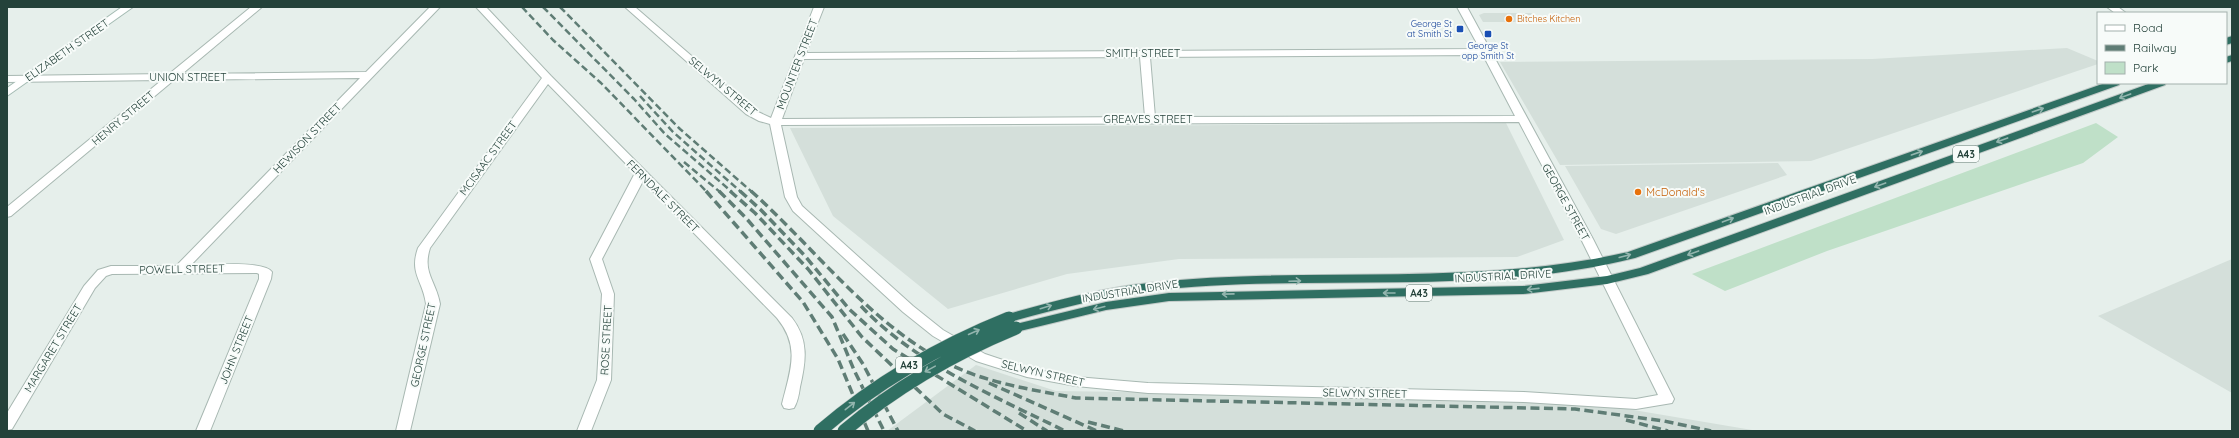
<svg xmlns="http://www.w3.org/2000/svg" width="2239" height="438" font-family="Quicksand,sans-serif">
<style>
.built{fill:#d4dfda}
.green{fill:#bfe0c8}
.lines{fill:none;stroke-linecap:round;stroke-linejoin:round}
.street-casing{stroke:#a8b8b2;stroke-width:2}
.secondary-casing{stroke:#a4bbb3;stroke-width:2}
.highway-casing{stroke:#c2cac8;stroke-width:2}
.street{fill:#fff;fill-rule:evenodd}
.secondary{fill:#fff;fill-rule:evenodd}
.highway{fill:#2f6f62;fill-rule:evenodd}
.rail-far1{stroke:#5f7d75;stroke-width:2.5;stroke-dasharray:7 3.5;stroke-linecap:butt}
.rail{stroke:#5f7d75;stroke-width:3.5;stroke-dasharray:9 4.5;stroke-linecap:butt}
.highway-bridge-casing{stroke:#c2cac8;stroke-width:14;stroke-linecap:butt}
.highway-bridge{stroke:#2f6f62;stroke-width:13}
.oneway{stroke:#93b5ae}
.food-dot{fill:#e8710a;stroke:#f7fbf9;stroke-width:1.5}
.transit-dot{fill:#1a4fb4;stroke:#f7fbf9;stroke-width:1.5}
.labels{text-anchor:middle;stroke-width:4;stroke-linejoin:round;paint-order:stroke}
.far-food-label{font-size:9px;fill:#c56008;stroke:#f7fbf9;text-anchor:start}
.far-transit-label{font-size:9px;fill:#164399;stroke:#f7fbf9;text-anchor:end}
.shield{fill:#f7fbf9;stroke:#637a73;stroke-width:1}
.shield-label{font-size:10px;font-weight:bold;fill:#24423a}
.street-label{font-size:11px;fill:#24423a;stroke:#f7fbf9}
.food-label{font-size:11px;fill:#c56008;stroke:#f7fbf9;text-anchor:start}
</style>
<rect width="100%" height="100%" fill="#e6efeb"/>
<path class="built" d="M1484 13H1533L1539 22H1483L1479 15Z
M2067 48 2098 61V64L1811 161 1560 165 1500 62 1872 59Z
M1506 123 1564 240 1517 257 1179 259 1067 274 948 309 833 216 790 128Z
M1778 163 1787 175 1616 234 1601 229 1565 166Z
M2232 259V393L2098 316Z
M976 365 1056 391 1342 395 1598 404 1758 431H887Z"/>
<path class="green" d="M2096 123 2118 137 2083 163 1827 251 1725 291 1692 274Z"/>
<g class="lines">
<g class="street-casing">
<path id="street" d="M251 7H262L182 74 366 72 430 7H440L190 266C206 265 264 260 272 272L271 279 210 431H196L259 279V274L257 273 112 274 106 276 95 288 12 429 7 430V413L84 286 98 270 111 266H176L360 78 174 80 11 216 7 217V207L162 80 7 82V76L169 74Z
M476 7H486L551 76 792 318C809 340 806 361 800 387 799 394 798 401 794 408L789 409 784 408 782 404C790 371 801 347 777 318L643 181 602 259 614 294 611 380 591 431H577L597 380 602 294 590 259 635 173 548 84 430 248C422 273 436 281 440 304L410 431H396L426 304C423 280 409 274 418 248L542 78Z
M625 7H635L754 110 771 118 814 7H824L806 53 1480 49 1457 7H1467L1593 239 1674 399 1672 403 1636 409 1524 402 1148 393 1076 386 1027 377 976 361 933 336 903 312 793 211 785 197 770 124 759 121 746 114ZM1483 55 1515 116 1155 117 1150 57ZM1140 57 1145 117 782 119 804 59ZM1519 122 1581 239 1658 395 1636 399 1524 392 1148 383 1076 377 1027 368 985 354 943 330 913 306 802 206 797 197 781 125Z
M2107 7H2118L2126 13H2115Z"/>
</g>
<g class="secondary-casing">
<path id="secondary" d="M122 7H133L7 96V88Z"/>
</g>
<g class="highway-casing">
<path id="highway" d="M2232 36V43L2226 45V38Z
M2232 55V61L2226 63V57Z
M2105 83H2120L2119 85 1635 258C1476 298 1310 272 1148 291 1101 297 1055 310 1009 322L1004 321 1002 318 1004 315C1052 302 1100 288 1149 283 1308 265 1470 288 1628 252Z
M2151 83H2166L2165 85 1648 274 1607 284 1523 294 1169 301 1106 310 1016 332 1011 331 1009 328 1011 325 1016 324 1106 302 1169 293 1523 286 1607 276 1640 268Z"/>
</g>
<use href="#street" class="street"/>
<use href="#secondary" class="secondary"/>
<use href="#highway" class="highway"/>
<path class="rail-far1" d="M522 7 553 40 601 83 707 192
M543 7 634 99 665 134 732 192
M560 7 680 129 752 192
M640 96 673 132 741 192
M684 162 720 192"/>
<path class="rail" d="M706 191 803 302 838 359 868 431
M719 191 746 218 832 317 854 370 884 431
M730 191 755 213 808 269 862 337 943 414 975 431
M740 191 761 210 805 256 849 309 893 349 1027 431
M751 191C817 250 871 326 953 366 991 384 1035 390 1076 398L1575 409 1664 421 1711 431
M861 306C914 363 996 397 1065 431
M843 334 863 364 898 431
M989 383 1097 431
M1019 413 1047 431
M1626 420 1668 431
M1088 422 1124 431"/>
<g class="highway-bridge-casing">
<path id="highway-bridge" d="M820 431C877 382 939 346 1009 318
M844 431C896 387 953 354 1016 328"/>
</g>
<use href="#highway-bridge" class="highway-bridge"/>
</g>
<defs><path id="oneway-shaft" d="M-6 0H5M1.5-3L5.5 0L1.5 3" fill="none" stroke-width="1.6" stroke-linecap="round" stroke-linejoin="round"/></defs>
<g class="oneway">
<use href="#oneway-shaft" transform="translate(2125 96) rotate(160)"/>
<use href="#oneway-shaft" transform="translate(2038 110) rotate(-19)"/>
<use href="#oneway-shaft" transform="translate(2002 140) rotate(160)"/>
<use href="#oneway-shaft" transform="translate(1917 153) rotate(-19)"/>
<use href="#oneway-shaft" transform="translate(1880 185) rotate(160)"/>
<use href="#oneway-shaft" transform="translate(1728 220) rotate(-20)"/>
<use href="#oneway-shaft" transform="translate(1693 253) rotate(160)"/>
<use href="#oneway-shaft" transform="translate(1625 256) rotate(-15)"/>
<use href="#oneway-shaft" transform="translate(1295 281) rotate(-2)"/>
<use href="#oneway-shaft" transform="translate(1533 289) rotate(174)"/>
<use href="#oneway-shaft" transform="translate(1389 293) rotate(180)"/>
<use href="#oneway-shaft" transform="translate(1228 294) rotate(179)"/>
<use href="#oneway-shaft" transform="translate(1046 307) rotate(-17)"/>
<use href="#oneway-shaft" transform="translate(1099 308) rotate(166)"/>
<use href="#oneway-shaft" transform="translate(974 332) rotate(-24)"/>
<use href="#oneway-shaft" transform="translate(930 369) rotate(151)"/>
<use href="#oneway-shaft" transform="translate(850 406) rotate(-38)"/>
</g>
<g class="food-dot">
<circle cx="1509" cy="19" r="4"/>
<circle cx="1638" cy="192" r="4"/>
</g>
<g class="transit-dot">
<rect x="1456" y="25" width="8" height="8" rx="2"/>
<rect x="1484" y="30" width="8" height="8" rx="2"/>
</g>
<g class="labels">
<g class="far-food-label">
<text x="1517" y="22">Bitches Kitchen</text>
</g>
<g class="far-transit-label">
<text x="1452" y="27">George St<tspan x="1452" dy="10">at Smith St</tspan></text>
<text x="1488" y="49" text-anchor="middle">George St<tspan x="1488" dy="10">opp Smith St</tspan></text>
</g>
<g class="shield">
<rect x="1953" y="146" width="26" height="16" rx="3"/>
<rect x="1406" y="285" width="26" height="16" rx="3"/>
<rect x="896" y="357" width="26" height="16" rx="3"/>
</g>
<g class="shield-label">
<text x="1966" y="158">A43</text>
<text x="1419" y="297">A43</text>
<text x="909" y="369">A43</text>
</g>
<g class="street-label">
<text transform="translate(67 50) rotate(-35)" y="4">ELIZABETH STREET</text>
<text x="1143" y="57">SMITH STREET</text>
<text transform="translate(797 64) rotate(-69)" y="4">MOUNTER STREET</text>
<text x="188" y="81">UNION STREET</text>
<text transform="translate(723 86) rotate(40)" y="4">SELWYN STREET</text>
<text transform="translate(123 118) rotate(-40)" y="4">HENRY STREET</text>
<text x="1148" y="123">GREAVES STREET</text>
<text transform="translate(307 138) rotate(-46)" y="4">HEWISON STREET</text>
<text transform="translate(488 158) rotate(-54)" y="4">MCISAAC STREET</text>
<text transform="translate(1810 195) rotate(-20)" y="4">INDUSTRIAL DRIVE</text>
<text transform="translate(663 196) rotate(45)" y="4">FERNDALE STREET</text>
<text transform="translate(1566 202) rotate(61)" y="4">GEORGE STREET</text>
<text transform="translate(182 269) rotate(-1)" y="4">POWELL STREET</text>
<text transform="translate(1503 276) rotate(-3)" y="4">INDUSTRIAL DRIVE</text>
<text transform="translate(1130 291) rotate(-9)" y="4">INDUSTRIAL DRIVE</text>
<text transform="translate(606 340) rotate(-87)" y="4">ROSE STREET</text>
<text transform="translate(423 345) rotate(-78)" y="4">GEORGE STREET</text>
<text transform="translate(53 348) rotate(-59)" y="4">MARGARET STREET</text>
<text transform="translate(236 350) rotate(-68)" y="4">JOHN STREET</text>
<text transform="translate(1043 373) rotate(13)" y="4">SELWYN STREET</text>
<text transform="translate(1365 393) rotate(1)" y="4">SELWYN STREET</text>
</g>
<g class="food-label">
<text x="1646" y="196">McDonald's</text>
</g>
</g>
<rect width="2239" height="438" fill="none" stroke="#24423a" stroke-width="16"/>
<rect x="2097" y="12" width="130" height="72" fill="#f7fbf9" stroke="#a3b1ad"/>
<rect x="2105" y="25" width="20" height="6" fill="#ffffff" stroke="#a3b1ad"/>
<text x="2133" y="32" font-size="12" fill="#24423a">Road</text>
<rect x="2105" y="45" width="20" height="6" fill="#5f7d75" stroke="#a3b1ad"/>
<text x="2133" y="52" font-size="12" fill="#24423a">Railway</text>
<rect x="2105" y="62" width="20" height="12" fill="#bfe0c8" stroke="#a3b1ad"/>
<text x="2133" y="72" font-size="12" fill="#24423a">Park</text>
</svg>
